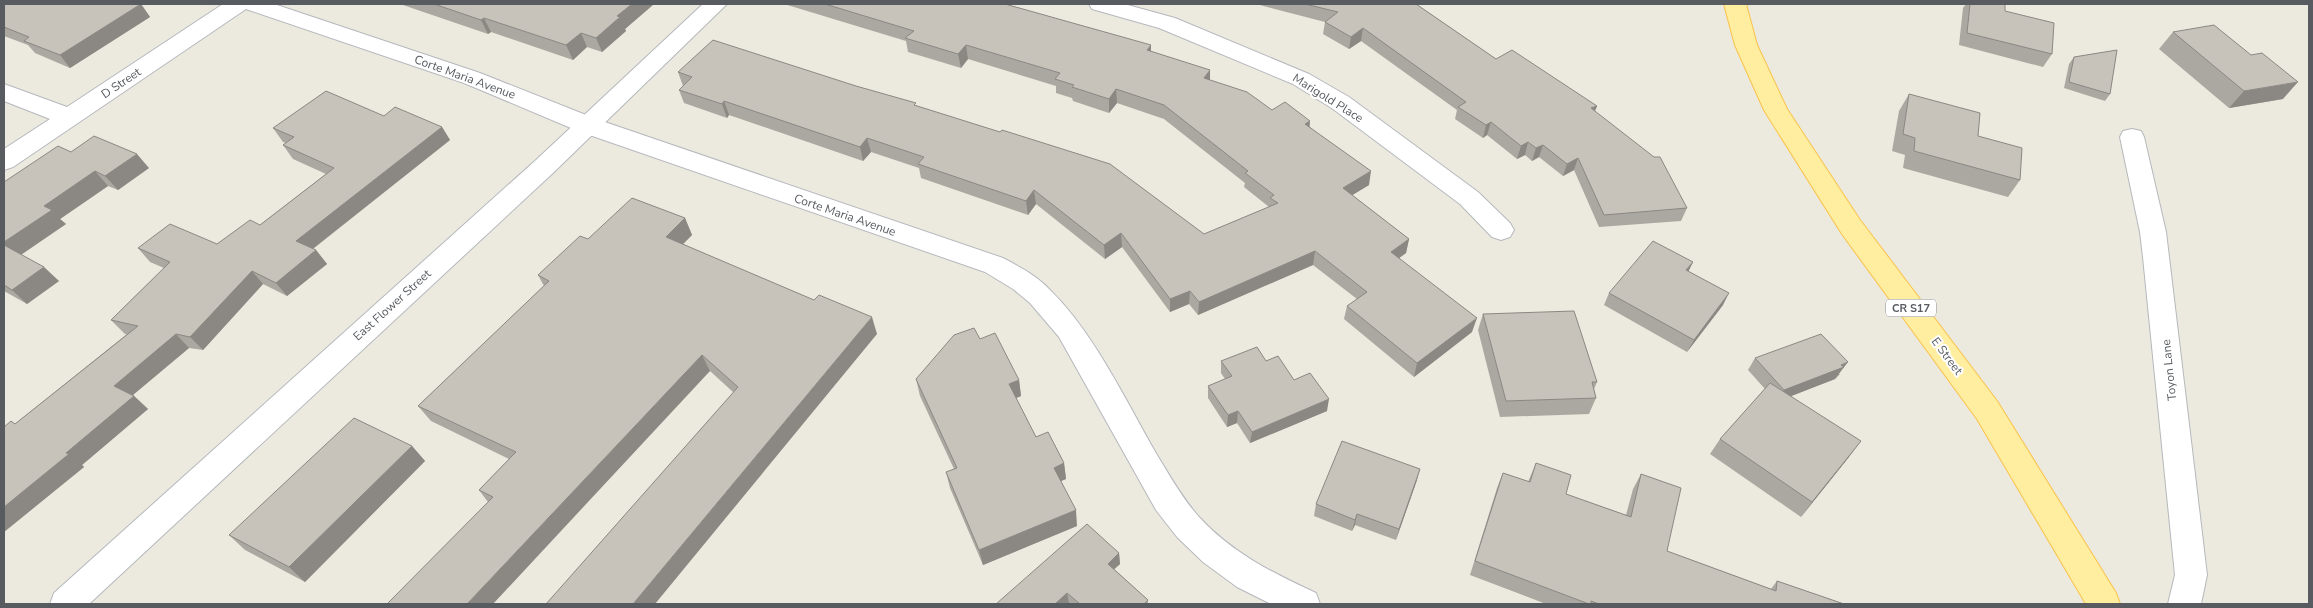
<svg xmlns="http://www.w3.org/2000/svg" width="2313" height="608" font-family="'Nunito Sans',sans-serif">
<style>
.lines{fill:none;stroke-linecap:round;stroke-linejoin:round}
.minor-casing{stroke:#b5b8bd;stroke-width:2}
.tertiary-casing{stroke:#b5b8bd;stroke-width:2}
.primary-casing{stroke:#f9c34a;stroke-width:2}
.minor{fill:#fff;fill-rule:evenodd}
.tertiary{fill:#fff;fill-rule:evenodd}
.primary{fill:#ffeda0;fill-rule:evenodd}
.wall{fill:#aba8a1}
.shaded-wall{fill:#8b8883}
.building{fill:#c7c3bb;stroke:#8b8883}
.labels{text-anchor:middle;stroke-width:4;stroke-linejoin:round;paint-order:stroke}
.shield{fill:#fff;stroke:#8a8d90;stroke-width:1}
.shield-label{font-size:11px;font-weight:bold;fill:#585c61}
.street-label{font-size:12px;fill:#585c61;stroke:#fff}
</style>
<rect width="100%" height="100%" fill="#ece9de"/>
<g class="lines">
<g class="minor-casing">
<path id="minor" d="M223 4H274L480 73 596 119 1003 258C1020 267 1037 276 1050 290 1094 333 1126 401 1157 455 1170 476 1182 498 1199 517 1232 553 1273 573 1316 593L1320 604H1271L1237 587 1203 562 1177 537 1156 510 1059 337 1030 303 1013 289 985 272 578 131 464 83 246 9 13 167 4 170V149L50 119 4 101V84L67 107Z
M1089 4H1124L1175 18 1309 74 1349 97 1478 192 1510 223 1514 230 1510 237 1501 240 1492 237 1460 204 1333 109 1293 84 1159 28 1092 9Z
M2132 129 2141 131 2144 137 2166 232 2207 575 2201 604H2168L2175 575 2143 257 2140 232 2120 137 2123 131Z"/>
</g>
<g class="tertiary-casing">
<path id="tertiary" d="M703 4H727L554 172 89 604H50L54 593 536 160Z"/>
</g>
<g class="primary-casing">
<path id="primary" d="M1724 4H1746L1757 45 1787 109 1860 220 1997 401 2116 593 2120 604H2086L1977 419 1842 234 1764 110 1735 45Z"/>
</g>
<use href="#minor" class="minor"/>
<use href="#tertiary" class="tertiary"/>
<use href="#primary" class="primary"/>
</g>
<path class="wall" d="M4 4H141L150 17 70 68 35 53 28 45 4 36Z
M400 4H654L625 29 626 31 602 52 587 47 573 60 491 32 488 34Z
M784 4H1005L1151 51 1272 110 1310 127 1369 185 1352 195 1409 239 1406 253 1399 258 1472 332 1414 377 1344 319 1347 306 1357 299 1313 265 1198 315 1189 304 1170 312 1122 247 1105 259 1036 204 1028 215 921 178 919 168 871 152 863 161 729 115 727 118 684 103 679 90 683 86 678 72 916 106 1204 234 1269 207 1244 187 1245 183 1164 119 1117 103 1109 113 1073 101 1072 98 1056 93V86L968 59 961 68 908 52 906 41Z
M1256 4H1416L1496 59 1597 106 1595 111 1687 208 1681 221 1599 227 1574 170 1563 176 1539 157 1532 161 1525 155 1517 159 1487 135 1483 138 1455 119 1457 110 1361 41 1349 49 1323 34 1325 22Z
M1966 4H2005V11L2052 54 2043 67 1959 45 1963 8Z
M2173 32 2283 99 2229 108 2159 49Z
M2074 57 2110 94 2105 101 2064 88 2069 64Z
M1909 94 1978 136 2020 180 2008 197 1903 168 1905 155 1892 151 1899 111Z
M384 116 442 127 450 140 313 249 316 250 327 264 287 296 263 284 203 350 189 348 133 395 148 409 82 465 84 467 4 532V427L15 424 127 334H125L111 320 164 268 150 262 138 248 217 244 260 225 326 174 293 159 283 145 286 143 283 142 273 128Z
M71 152 149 168 118 190 108 186 60 219 66 224 21 255 59 281 27 304 4 291V182Z
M685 218 692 235 683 244 877 334 733 392 710 371 488 502 479 490 509 459 431 421 418 406 544 286 538 275 588 239Z
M1693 262 1688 272 1723 305 1687 352 1604 305 1609 293Z
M1483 314 1597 382 1594 389 1596 398 1589 414 1500 417 1478 330Z
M980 339 1019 380 1021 396 1016 398 1036 437 1064 463 1066 479 1061 481 1077 526 983 565 950 488 946 472 954 469 920 396 916 379Z
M1755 358 1840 374 1835 379 1791 396 1849 457 1801 517 1710 454 1720 439 1765 389 1748 370Z
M1221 361H1266L1294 380 1327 411 1250 443 1237 423 1227 427 1208 398V386L1225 379 1221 373Z
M412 446 425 461 305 582 245 550 229 535Z
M1536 463 1566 494 1626 515 1633 489 1641 474 1667 551 1771 589 1777 581 1844 604H1546L1470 575 1497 488 1503 473 1528 482Z
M1417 480 1396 540 1355 525 1352 531 1314 516 1316 504Z
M1119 553 1120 564 1114 569 1148 600V604H1070L1069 603 996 604Z"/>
<path class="shaded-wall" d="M141 4 150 17 70 68 60 55Z
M632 4H654L625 29 626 31 602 52 596 38 617 16Z
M484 18 491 32 488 34 481 20Z
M1363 28 1361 41 1349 49 1351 37Z
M581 33 587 47 573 60 566 45Z
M966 45 968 59 961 68 958 54Z
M1151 45V59L1147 50Z
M1210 70V84L1204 78Z
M2298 82 2283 99 2229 108 2244 91Z
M1116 89 1117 103 1109 113V99Z
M724 101 729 115 727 118 722 104Z
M1597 106 1592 118 1591 108Z
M1310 121 1309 135 1305 124Z
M1491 122 1487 135 1483 138 1486 125Z
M442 127 450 140 306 254 296 241Z
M867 138 871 152 863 161 860 147Z
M1528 142 1525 155 1517 159 1521 146Z
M1543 145 1539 157 1532 161 1536 148Z
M137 154 149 168 118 190 105 176Z
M1578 158 1574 170 1563 176 1567 164Z
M95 171 108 186 60 219 66 224 16 258 4 246V242L44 206Z
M1371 171 1369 185 1341 202 1343 188Z
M1034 190 1036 204 1028 215 1026 201Z
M685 218 692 235 673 254 666 237Z
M1121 233 1122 247 1105 259 1104 245Z
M1409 239 1406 253 1388 266 1391 252Z
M316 250 327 264 287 296 276 283Z
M1315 251 1313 265 1198 315 1199 302Z
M1693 262 1687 274 1686 270Z
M44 267 59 281 27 304 12 290Z
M252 271 263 284 203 350 190 337Z
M1190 291 1189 304 1170 312V299Z
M1729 293 1723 305 1687 352 1694 340Z
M872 317 877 334 655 604H633Z
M1477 318 1472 332 1414 377 1417 363Z
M176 334 189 348 128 399 114 386Z
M702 355 710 371 493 604H467Z
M1848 362 1835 379 1776 402 1784 390Z
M1019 380 1021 396 1011 400 1009 384Z
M134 396 148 409 82 465 84 467 4 532V507L66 453Z
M1329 399 1327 411 1250 443 1252 432Z
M1238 411 1237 423 1227 427 1228 415Z
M1861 441 1849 457 1801 517 1812 502Z
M412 446 425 461 305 582 289 567Z
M1064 463 1066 479 1056 483 1054 468Z
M1420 469 1417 480 1396 540 1399 529Z
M1076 510 1077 526 983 565 979 550Z
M1357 514 1355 525 1352 531 1355 520Z
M1119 553 1120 564 1109 574 1108 564Z
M1067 593 1069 603 1068 604H1055Z"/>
<path class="building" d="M4 4H141L60 55 24 41 29 37 4 27Z
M434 4H632L617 16 620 17 596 38 581 33 566 45 484 18 481 20Z
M825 4H1005L1151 45 1147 50 1210 70 1204 78 1247 92 1272 110 1285 102 1310 121 1305 124 1371 171 1343 188 1409 239 1391 252 1477 318 1417 363 1347 306 1367 292 1315 251 1199 302 1190 291 1170 299 1121 233 1104 245 1034 190 1026 201 918 164 924 157 867 138 860 147 724 101 722 104 679 90 692 77 678 72 713 40 856 86 916 103 914 105 1000 132 1002 130 1110 164 1204 234 1278 203 1270 198 1274 195 1245 173 1248 171 1164 105 1116 89 1109 99 1072 87 1074 85 1055 79 1060 73 966 45 958 54 905 38 914 31Z
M1305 4H1416L1496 59 1512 50 1597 106 1591 108 1654 157H1660L1687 208 1604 215 1578 158 1567 164 1543 145 1536 148 1528 142 1521 146 1491 122 1486 125 1458 107 1466 102 1363 28 1351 37 1325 22 1338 12Z
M1970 4H2005V11L2054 23 2052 54 1967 33Z
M2214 25 2251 55 2262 53 2298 82 2244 91 2173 32Z
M2117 50 2110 94 2069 82 2074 57Z
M326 91 384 116 395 107 442 127 296 241 316 250 276 283 252 271 190 337 176 334 114 386 134 396 66 453 69 454 4 507V427L11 421 15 424 138 326 111 320 170 262 138 248 170 224 217 244 250 220 260 225 334 168 283 145 294 137 273 128Z
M1909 94 1980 113 1978 136 2022 148 2020 180 1914 151 1915 138 1903 134Z
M94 136 137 154 105 176 95 171 44 206 52 210 4 242V182L58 146 71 152Z
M632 198 685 218 666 237 814 300 819 295 872 317 633 604H546L738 387 702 355 467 604H387L493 497 479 490 516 452 418 406 549 281 538 275 580 236 588 239Z
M1653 241 1693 262 1686 270 1729 293 1694 340 1609 293Z
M4 245 44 267 12 290 4 285Z
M1574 311 1597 382H1592L1596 398 1506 401 1483 314Z
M974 328 980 339 995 333 1019 380 1009 384 1036 437 1048 432 1064 463 1054 468 1076 510 979 550 946 472 957 468 916 379 954 335Z
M1821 334 1848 362 1841 365 1844 367 1784 390 1755 358Z
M1257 347 1266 361 1278 356 1294 380 1310 373 1329 399 1252 432 1238 411 1228 415 1208 386 1232 376 1221 361Z
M1770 383 1861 441 1812 502 1720 439Z
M354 418 412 446 289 567 229 535Z
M1342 441 1420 469 1399 529 1357 514 1355 520 1316 504Z
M1536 463 1571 475 1566 494 1631 517 1641 474 1681 488 1667 551 1776 591 1777 581 1844 604H1599L1591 601V604H1589L1475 561 1503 473 1530 482Z
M1087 524 1119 553 1108 564 1148 600 1144 604H1080L1067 593 1055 604H996Z"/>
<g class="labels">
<rect class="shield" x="1886" y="299.5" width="50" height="17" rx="4"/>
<g class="shield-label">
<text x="1911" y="312">CR S17</text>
</g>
<g class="street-label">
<text transform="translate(465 77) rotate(20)" y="4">Corte Maria Avenue</text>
<text transform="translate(121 83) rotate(-34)" y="4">D Street</text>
<text transform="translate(1328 98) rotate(32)" y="4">Marigold Place</text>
<text transform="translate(845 215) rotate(19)" y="4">Corte Maria Avenue</text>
<text transform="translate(392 305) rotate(-42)" y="4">East Flower Street</text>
<text transform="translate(1947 356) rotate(53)" y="4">E Street</text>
<text transform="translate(2169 370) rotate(-96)" y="4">Toyon Lane</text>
</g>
</g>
<rect width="2313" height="608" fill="none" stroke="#585c61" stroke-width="10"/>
</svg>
